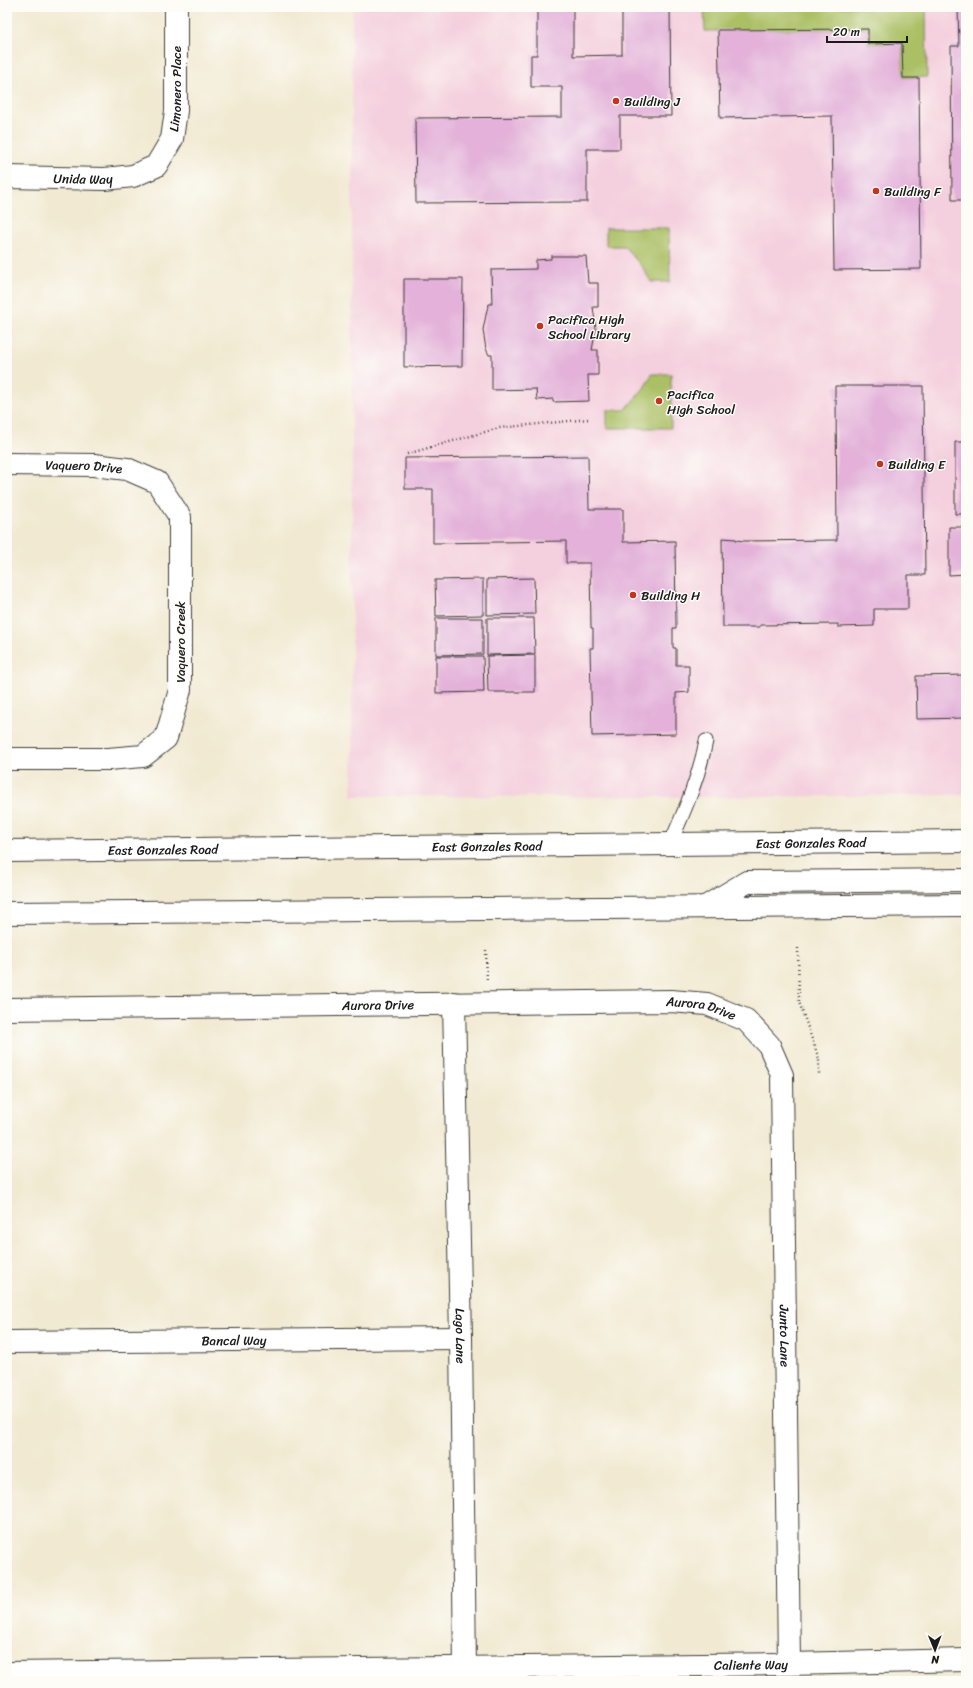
<svg xmlns="http://www.w3.org/2000/svg" width="973" height="1688" font-family="Sriracha,sans-serif">
<style>
.built{fill:#f4cfdd}
.green{fill:#abc065;stroke:#646e40}
.building{fill:#e3b1d9}
.lines{fill:none;stroke-linecap:round;stroke-linejoin:round}
.lane-casing{stroke:#3c3b37;stroke-width:15}
.street-casing{stroke:#3c3b37;stroke-width:24}
.secondary-casing{stroke:#3c3b37;stroke-width:24}
.path{stroke:#3c3b37;stroke-width:2.5;stroke-dasharray:1 3;stroke-linecap:butt}
.lane{stroke:#fff;stroke-width:13}
.street{stroke:#fff;stroke-width:22}
.secondary{stroke:#fff;stroke-width:22}
.poi-dot{fill:#c8321e;stroke:#fdfcf7;stroke-width:1.5}
.labels{text-anchor:middle;stroke-width:3;stroke-linejoin:round;paint-order:stroke}
.street-label{font-size:13px;fill:#1c1c1c;stroke:#fdfcf7}
.poi-label{font-size:13px;fill:#1c1c1c;stroke:#fdfcf7;text-anchor:start}
</style>
<rect width="100%" height="100%" fill="#fdfcf7"/>
<filter id="ink" filterUnits="userSpaceOnUse"><feTurbulence type="fractalNoise" baseFrequency=".025" numOctaves="2"/><feDisplacementMap in="SourceGraphic" scale="8" xChannelSelector="R" yChannelSelector="G"/><feConvolveMatrix kernelMatrix="1 2 1 2 8 2 1 2 1" color-interpolation-filters="sRGB"/></filter>
<filter id="wash" filterUnits="userSpaceOnUse"><feTurbulence type="fractalNoise" baseFrequency=".012" numOctaves="4" result="noise"/><feDisplacementMap in="SourceGraphic" scale="16" xChannelSelector="R" yChannelSelector="G"/><feGaussianBlur stdDeviation="0.9" result="paint"/><feColorMatrix in="noise" values="0 0 0 0 0 0 0 0 0 0 0 0 0 0 0 0 0 1.4 0 .05"/><feComposite in="paint" operator="in"/></filter>
<g filter="url(#wash)">
<rect width="100%" height="100%" fill="#f1e9d1"/>
<path class="built" d="M352 7H966V795L705 797 352 796Z"/>
<path class="green" d="M704 7H926L927 77 903 78 902 43 868 44 867 29 705 31Z
M606 228H669L670 282H651L643 268 624 246H606Z
M652 374H671V428H607V410H625L644 388Z"/>
<g id="blocks">
<path class="building" d="M537 7H573V56L622 55V7H670L671 116H620V149H587V202L416 203 415 118 562 117V87H531V55H537Z
M958 7H966V200H952L951 46H959Z
M868 29V44L902 43 903 78H919L921 269 834 270 832 116 720 118 718 30Z
M551 256H586L588 283H598V307H593L596 329 592 350H598V375H588L589 401 553 402V399L537 400 536 389 492 390V355H489L486 349 483 330 487 310 489 304H492L491 270 536 269V260L551 259Z
M404 279H463L462 366 404 367Z
M835 386H923L925 575H908V609H874V626L838 627V624L760 625V627H723L722 538 736 539V540L744 541 837 540 836 400H835Z
M955 442H966V514H955Z
M588 456 589 509H623V542L675 541 676 628H673V648H676V665H689V692L676 693V734L592 736 590 648H593V628H591L590 563H566V541L433 543V489H405V458Z
M949 527H966V574L949 575Z
M534 578 535 614 487 615V579Z
M483 579V615L436 616 435 580Z
M436 618H483V654L436 655Z
M487 618H534L535 654 487 655Z
M535 655V692H488L487 656Z
M436 656H483L484 692 436 693Z
M966 675V718L917 719 916 676Z"/>
</g>
</g>
<g filter="url(#ink)">
<use href="#blocks" fill-opacity="0" stroke="#3c3b37" stroke-width="1"/>
<g class="lines">
<g class="lane-casing">
<path id="lane" d="M670 844C685 810 699 777 706 741"/>
</g>
<g class="street-casing">
<g id="street">
<path id="s1" d="M7 177 105 179 133 176 156 166 172 139 176 111V7"/>
<path id="s2" d="M7 464 94 465 127 469 157 482 180 517V690L166 738 143 756 108 759H7"/>
<path id="s3" d="M454 1003 461 1338 465 1668"/>
<path id="s4" d="M7 1009 671 1001 707 1004 746 1020 769 1045 782 1075 789 1664"/>
<path id="s5" d="M7 1342 461 1338"/>
<path id="s6" d="M7 1673 789 1664 966 1660"/>
</g>
</g>
<g class="secondary-casing">
<g id="secondary">
<path id="s7" d="M7 851 966 841"/>
<path d="M707 906 747 882 966 880"/>
<path d="M7 913 966 905"/>
</g>
</g>
<path class="path" d="M407 454 499 428 589 419
M798 948 799 1002 819 1059V1074
M486 950 487 980"/>
<use href="#lane" class="lane"/>
<use href="#street" class="street"/>
<use href="#secondary" class="secondary"/>
</g>
</g>
<g class="poi-dot">
<circle cx="616" cy="101" r="4"/>
<circle cx="876" cy="191" r="4"/>
<circle cx="540" cy="326" r="4"/>
<circle cx="659" cy="401" r="4"/>
<circle cx="880" cy="464" r="4"/>
<circle cx="633" cy="595" r="4"/>
</g>
<g class="labels">
<g class="street-label">
<text dy="5" stroke="none"><textPath href="#s1" startOffset="233">Limonero Place</textPath></text>
<text dy="5" stroke="none"><textPath href="#s1" startOffset="76">Unida Way</textPath></text>
<text dy="5" stroke="none"><textPath href="#s2" startOffset="77">Vaquero Drive</textPath></text>
<text transform="translate(180 642) rotate(-90)" y="5">Vaquero Creek</text>
<text dy="5" stroke="none"><textPath href="#s7" startOffset="804">East Gonzales Road</textPath></text>
<text dy="5" stroke="none"><textPath href="#s7" startOffset="480">East Gonzales Road</textPath></text>
<text dy="5" stroke="none"><textPath href="#s7" startOffset="156">East Gonzales Road</textPath></text>
<text dy="5" stroke="none"><textPath href="#s4" startOffset="371">Aurora Drive</textPath></text>
<text dy="5" stroke="none"><textPath href="#s4" startOffset="695">Aurora Drive</textPath></text>
<text dy="5" stroke="none"><textPath href="#s3" startOffset="333">Lago Lane</textPath></text>
<text dy="5" stroke="none"><textPath href="#s4" startOffset="1070">Junto Lane</textPath></text>
<text dy="5" stroke="none"><textPath href="#s5" startOffset="227">Bancal Way</textPath></text>
<text dy="5" stroke="none"><textPath href="#s6" startOffset="744">Caliente Way</textPath></text>
</g>
<g class="poi-label">
<text x="624" y="106">Building J</text>
<text x="884" y="196">Building F</text>
<text x="548" y="324">Pacifica High<tspan x="548" dy="15">School Library</tspan></text>
<text x="667" y="399">Pacifica<tspan x="667" dy="15">High School</tspan></text>
<text x="888" y="469">Building E</text>
<text x="641" y="600">Building H</text>
</g>
</g>
<rect width="973" height="1688" fill="none" stroke="#fdfcf7" stroke-width="24"/>
<g transform="translate(935 1650) rotate(179)" stroke="#fdfcf7" stroke-width="3" paint-order="stroke">
<path d="M0-3L7 15L0 10L-7 15Z" fill="#1c1c1c"/>
<text y="-6" font-size="11" font-weight="bold" text-anchor="middle" fill="#1c1c1c">N</text>
</g>
<path d="M827 36v6h80v-6" fill="none" stroke="#1c1c1c" stroke-width="2"/>
<text x="833" y="36" font-size="12" fill="#1c1c1c" stroke="#fdfcf7" stroke-width="3" paint-order="stroke">20 m</text>
</svg>
